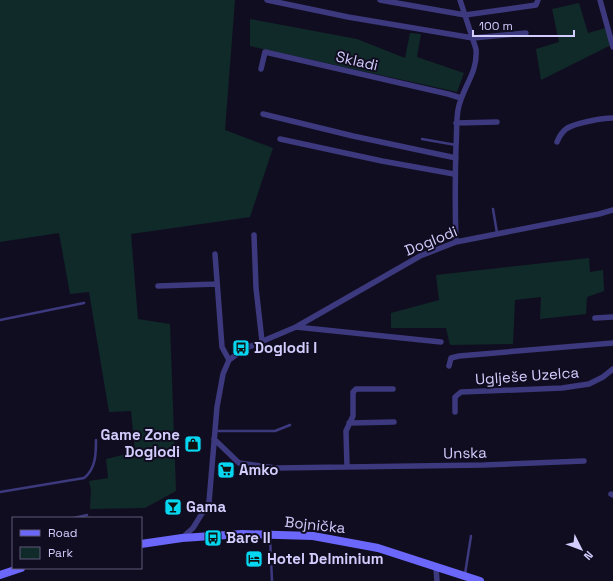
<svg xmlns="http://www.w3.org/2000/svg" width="613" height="581" font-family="'Space Grotesk',sans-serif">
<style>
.green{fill:#102a29}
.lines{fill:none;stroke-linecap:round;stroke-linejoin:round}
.lane{stroke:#3d397e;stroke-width:2.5}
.street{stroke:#3d397e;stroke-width:5.5}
.secondary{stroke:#6c67fb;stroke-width:8}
.labels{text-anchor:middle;stroke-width:4;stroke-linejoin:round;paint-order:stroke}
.street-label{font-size:15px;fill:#d3cdfe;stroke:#110d20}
.poi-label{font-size:15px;font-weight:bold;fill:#d3cdfe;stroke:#110d20;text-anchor:start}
</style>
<rect width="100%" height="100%" fill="#110d20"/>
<path class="green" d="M0 0H235L225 130 273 148 250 217 131 234 138 319 170 324 176 491 145 508 90 509 91 490 89 481 108 478 106 459 135 452 131 411 109 412 89 292 70 294 59 233 0 242Z
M579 3 588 33 581 35 606 28 611 45 541 80 536 49 559 42 552 9Z
M250 19 357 39 405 58 410 33 421 34 417 57 464 73 457 92 250 46Z
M589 258 590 272 603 270 604 291 587 297 586 314 540 319 541 297 515 300 513 344 450 345 446 328H391V313L439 300 436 275Z"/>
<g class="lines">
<path class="lane" d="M422 139 456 145
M493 209 497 233
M0 320 84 303
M215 431H275L290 425
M0 492 84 478C96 469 96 453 96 440
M74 518 87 515
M270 537 272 581
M465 574 471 536"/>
<path class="street" d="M267 0 348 17 473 38 526 33
M380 0 465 15 536 5 538 0
M600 0 613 47
M261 69 265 52 448 94 461 98
M263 114 353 136 456 158
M456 123 497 122
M280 139 382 161 454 174
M557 142C559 137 562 132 566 129 574 123 603 118 613 118
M254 235 256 288 262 341
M456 242C455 210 455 178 456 146 457 134 456 122 458 110 462 87 478 74 476 49L460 0
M215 254 222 347 229 360
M158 286 217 284
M595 318 613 317
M296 327 441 342
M449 366 451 358 459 356 613 343
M455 412V397L461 392 562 388 589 384 603 377 613 369
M349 423 394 422
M214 439 239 463 276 468 484 465 584 461
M347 467 346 431 353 416V392L356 389H393
M611 494 613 495
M182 538 193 528 209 502 217 407 223 374 229 360 244 349 296 327 420 256 456 242 599 214 613 210
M436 568 437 581"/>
<path class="secondary" d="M141 544 182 538 242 534 313 536 378 548 480 581
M0 575 21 568"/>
</g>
<defs>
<g id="bus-square" transform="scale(0.9)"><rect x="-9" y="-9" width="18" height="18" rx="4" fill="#06d7f1" stroke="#110d20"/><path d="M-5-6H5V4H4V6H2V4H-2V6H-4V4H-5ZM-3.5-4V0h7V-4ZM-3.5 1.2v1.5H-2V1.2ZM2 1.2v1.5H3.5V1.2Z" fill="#111"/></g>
<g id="shop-square" transform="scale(0.9)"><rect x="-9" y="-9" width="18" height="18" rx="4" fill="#06d7f1" stroke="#110d20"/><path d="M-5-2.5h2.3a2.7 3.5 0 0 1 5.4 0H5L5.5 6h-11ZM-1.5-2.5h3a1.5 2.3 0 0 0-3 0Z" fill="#111"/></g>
<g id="supermarket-square" transform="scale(0.9)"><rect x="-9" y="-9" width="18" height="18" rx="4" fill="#06d7f1" stroke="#110d20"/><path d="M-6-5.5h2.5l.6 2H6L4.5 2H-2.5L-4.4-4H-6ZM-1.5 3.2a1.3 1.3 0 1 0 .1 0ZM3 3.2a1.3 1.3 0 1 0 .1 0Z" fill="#111"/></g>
<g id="bar-square" transform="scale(0.9)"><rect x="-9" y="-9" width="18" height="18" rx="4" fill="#06d7f1" stroke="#110d20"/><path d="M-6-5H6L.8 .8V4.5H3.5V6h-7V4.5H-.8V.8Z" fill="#111"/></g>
<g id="hotel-square" transform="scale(0.9)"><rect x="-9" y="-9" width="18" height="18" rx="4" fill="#06d7f1" stroke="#110d20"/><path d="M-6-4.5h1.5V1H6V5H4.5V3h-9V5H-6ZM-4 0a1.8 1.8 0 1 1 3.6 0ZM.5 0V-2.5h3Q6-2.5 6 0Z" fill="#111"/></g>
</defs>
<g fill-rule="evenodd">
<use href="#bus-square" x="241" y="348"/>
<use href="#shop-square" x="193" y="444"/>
<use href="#supermarket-square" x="226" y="470"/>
<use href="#bar-square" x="173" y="507"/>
<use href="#bus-square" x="213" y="538"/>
<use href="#hotel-square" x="254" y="559"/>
</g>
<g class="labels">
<g class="street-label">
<text transform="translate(357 61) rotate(13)" y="5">Skladi</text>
<text transform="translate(431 241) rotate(-22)" y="5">Doglodi</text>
<text transform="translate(527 376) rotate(-4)" y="5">Uglješe Uzelca</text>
<text transform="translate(465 453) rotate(-1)" y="5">Unska</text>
<text transform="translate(315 525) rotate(6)" y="5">Bojnička</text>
</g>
<g class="poi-label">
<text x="254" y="353">Doglodi I</text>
<text x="180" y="440" text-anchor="end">Game Zone<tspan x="180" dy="17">Doglodi</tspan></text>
<text x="239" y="475">Amko</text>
<text x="186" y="512">Gama</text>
<text x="226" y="543">Bare II</text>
<text x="267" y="564">Hotel Delminium</text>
</g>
</g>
<rect x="12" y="517" width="130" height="52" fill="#110d20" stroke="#5f5a79"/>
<rect x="20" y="530" width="20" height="6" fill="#6c67fb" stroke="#5f5a79"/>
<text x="48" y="537" font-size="12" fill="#d3cdfe">Road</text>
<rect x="20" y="547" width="20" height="12" fill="#102a29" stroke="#5f5a79"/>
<text x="48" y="557" font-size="12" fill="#d3cdfe">Park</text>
<g transform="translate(581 549) rotate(132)" stroke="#110d20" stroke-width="3" paint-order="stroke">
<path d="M0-3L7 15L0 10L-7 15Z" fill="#d3cdfe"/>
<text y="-6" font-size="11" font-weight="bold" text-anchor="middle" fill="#d3cdfe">N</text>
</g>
<path d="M473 30v6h101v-6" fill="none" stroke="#d3cdfe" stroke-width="2"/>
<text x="479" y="30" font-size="12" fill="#d3cdfe" stroke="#110d20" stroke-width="3" paint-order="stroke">100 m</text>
</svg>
